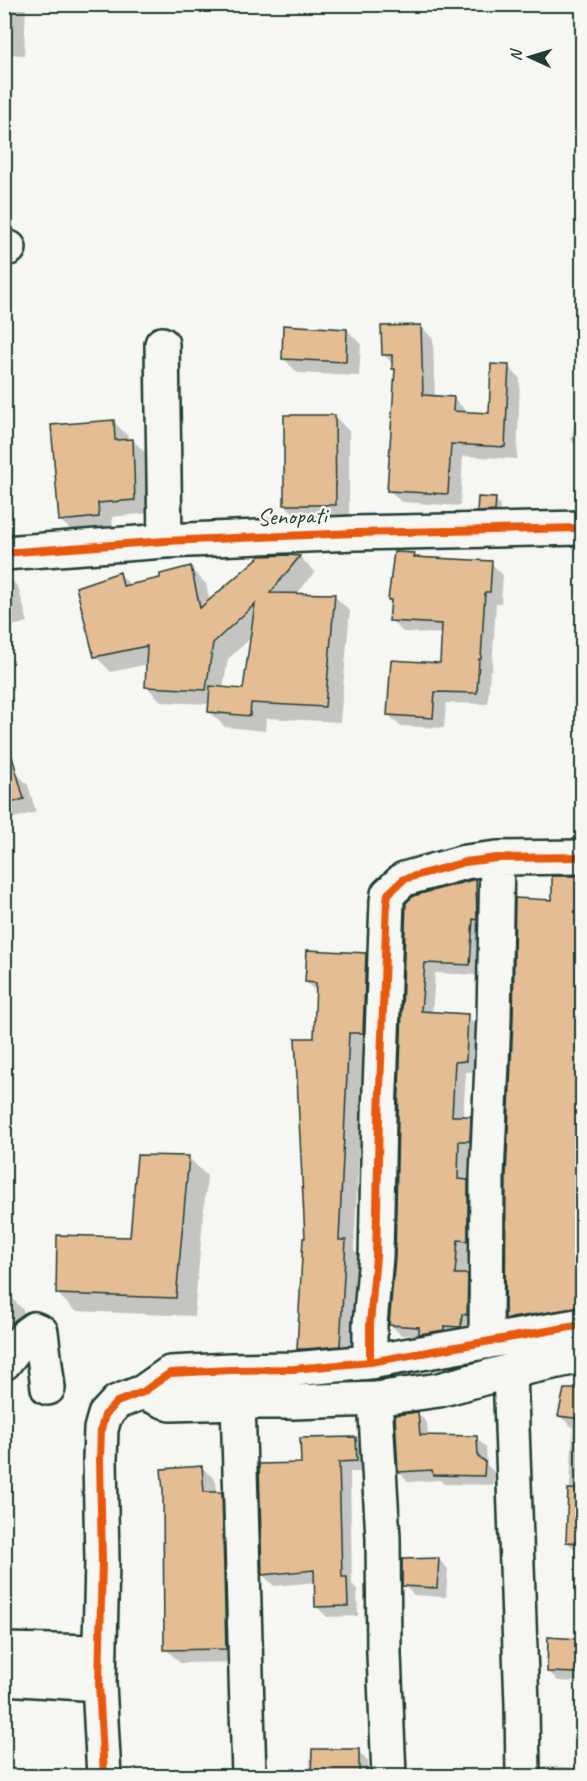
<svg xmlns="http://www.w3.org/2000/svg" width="587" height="1781" font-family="Caveat,sans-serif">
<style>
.shadow{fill:#0003;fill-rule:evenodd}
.building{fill:#e4bd94;stroke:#1f3d34;stroke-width:1.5}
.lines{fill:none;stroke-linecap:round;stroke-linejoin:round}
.minor-casing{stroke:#1f3d34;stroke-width:38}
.minor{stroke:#f6f6f2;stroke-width:33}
.cycleway-casing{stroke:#f6f6f2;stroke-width:11}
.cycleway{stroke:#e8590c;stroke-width:8}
.labels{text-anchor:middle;stroke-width:5;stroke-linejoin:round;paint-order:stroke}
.street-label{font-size:24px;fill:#1f3d34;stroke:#f6f6f2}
</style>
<rect width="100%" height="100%" fill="#f6f6f2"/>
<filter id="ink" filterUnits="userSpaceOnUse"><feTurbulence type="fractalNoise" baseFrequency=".0167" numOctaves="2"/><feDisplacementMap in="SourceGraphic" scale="12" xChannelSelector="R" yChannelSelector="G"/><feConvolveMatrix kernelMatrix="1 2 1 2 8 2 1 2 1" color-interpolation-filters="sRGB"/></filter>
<g filter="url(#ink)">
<path class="shadow" d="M4 4H26L24 55 4 54Z
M4 158 11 164 10 192H4Z
M421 326 433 339 435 397 454 398 466 411V413L490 414 508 366 520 379 517 459 463 456 460 506 401 502 389 490 396 371 394 365 383 354Z
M347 330 361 344 359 376 298 373 283 358Z
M581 391H582V456L580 454 581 450 571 440Z
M334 416 349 431V519H300L285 505Z
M113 421 128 436V441L133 440 147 455 149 513 112 517 113 531 75 534 60 520Z
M495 500 500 505 499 515 484 516 479 511Z
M414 555 418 559 491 563 503 575 501 603H496L492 670H490L488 704 446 703 444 728 400 726 388 714 441 665 443 634 403 632 391 620 392 602 390 599Z
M288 556 300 557 315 572 296 595 334 596 350 611 340 722 266 718 265 731 225 727 209 712 210 704 162 702 147 687 148 664 111 672 95 656 120 574 131 586 162 580 190 568 206 584 210 602ZM252 637 245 691 223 689 228 659Z
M581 567H582V713L573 704Z
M8 577 18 587 28 622 4 628V578Z
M15 772 28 785 36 812 4 821V776Z
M582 877V1318L517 1329 506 1319 507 1177 553 901 554 878Z
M476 881 486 892 480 975 435 973 432 1013 467 1016 478 1027 476 1071 466 1072 463 1118H470L481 1129 480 1151H470L469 1182 478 1192V1251L469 1250 466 1275 478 1287 471 1337 401 1335 390 1324 396 1258 407 904Z
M366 955 381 970 378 1048 364 1047 354 1250 360 1257 355 1361 314 1363 299 1348 317 993 306 982Z
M189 1158 207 1176 194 1316 75 1311 57 1293 131 1239Z
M4 1289 23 1310 31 1331 4 1376Z
M582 1387V1554H580L567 1542 573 1428 560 1416Z
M418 1413 427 1423 428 1437 476 1438 486 1447 487 1465 494 1472V1485L444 1484 440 1480 409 1482 399 1472Z
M356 1438 367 1450V1472H350L352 1584 357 1589 358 1616 327 1617 316 1606V1582L274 1586 263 1575 302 1464Z
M202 1467 216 1481 217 1494H221L235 1508 240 1662 180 1663 166 1649Z
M438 1559 448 1569 446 1597 414 1595 404 1585Z
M579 1640 582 1644V1682L558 1681 548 1671Z
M313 1750 358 1751 368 1761V1776H313Z
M543 1766 582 1768V1776H543Z
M457 1775H486L488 1776H457Z"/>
<path class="building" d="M283 325 347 329 346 362 282 359Z
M421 325 423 395 454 397 453 411 489 413 491 364 509 365 505 447 451 444 448 494 387 491 395 369H392V355H382L381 326Z
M284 415H335L336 505H284Z
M114 420 115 440 133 439 135 500 98 503 99 517 59 521 51 425Z
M478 497 496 498 495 511 477 512Z
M394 552 415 553 414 557 492 561 490 592H485L481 659H479L477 693 435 692 433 718 387 715 391 660 440 663 442 624 389 621 391 600H388Z
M289 555 300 556 270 593 335 594 325 707 251 703 250 716 208 712 210 686 243 689 255 604 213 643 206 690 145 687 147 646 94 657 76 587 120 572 123 586 160 578V574L191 566 200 608 260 556Z
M10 749 24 799 4 805V750Z
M552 876H582V1187L578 1186V1228H582V1307L505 1319 506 1176 513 1018 515 898 552 900Z
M476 879 477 920 473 919 470 965 425 963 421 1011 468 1014 466 1061 455 1062 452 1116H471L470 1141H459L458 1179 468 1180V1241L458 1240 455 1274H468L467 1315 462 1314 461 1327 444 1326V1330L419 1334V1327L389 1325 395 1257 398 1117 406 903 413 896Z
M307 950 366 953 363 1033H349L339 1240H346L340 1346 306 1349H297L303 1238H305L295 1038H314L316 983 305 982Z
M137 1155 189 1156 176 1298 56 1294 57 1235 130 1237Z
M564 1389H582V1419L558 1416Z
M418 1412 420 1435 477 1436 478 1457 485 1461 484 1476 433 1475 432 1470 398 1472 395 1415Z
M356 1437 357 1461 339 1462 342 1577H347L348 1606 315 1607 314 1570 262 1575 259 1464 301 1463 300 1438Z
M202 1466 204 1492H222L226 1649 164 1650 163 1491 161 1469Z
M568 1489 582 1490V1543L566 1542Z
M439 1558 437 1588 402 1586V1559Z
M548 1637 579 1639 578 1673 547 1672Z
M312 1749H359V1776H311Z"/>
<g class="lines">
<g class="minor-casing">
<path id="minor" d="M4 248H9
M162 344 165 541
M4 553 165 541 355 533 582 528
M486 1342 487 1176 494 1018 497 858
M370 1362V1324L376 1257 379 1116 387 901 388 894 404 879 465 862 497 858 582 857
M4 1363 27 1334 34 1329 41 1332 48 1388
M510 1371 522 1705 523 1776
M143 1392 171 1404 238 1402H294L375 1399 439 1390 510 1371 582 1356
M375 1399 383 1538 384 1654 389 1776
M238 1402 249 1776
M4 1650 99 1652
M4 1678 99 1684
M104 1776 99 1684 102 1561 100 1459 101 1429 105 1415 117 1402 143 1392 170 1373 231 1370 294 1369 370 1362 582 1325"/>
</g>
<use href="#minor" class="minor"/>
<g class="cycleway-casing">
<path id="cycleway" d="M4 553 165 541 355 533 582 528
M370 1362V1324L376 1257 379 1116 387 901 388 894 404 879 465 862 497 858 582 857
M104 1776 99 1684 102 1561 100 1459 101 1429 105 1415 117 1402 143 1392 170 1373 231 1370 294 1369 370 1362 582 1325"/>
</g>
<use href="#cycleway" class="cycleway"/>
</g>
</g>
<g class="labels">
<g class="street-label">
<text transform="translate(292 516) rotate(-2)" y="8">Senopati</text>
</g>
</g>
<rect width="587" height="1781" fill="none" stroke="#f6f6f2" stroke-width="24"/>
<rect x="12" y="12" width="563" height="1757" fill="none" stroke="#1f3d34" stroke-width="2" filter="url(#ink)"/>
<g transform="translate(530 57) rotate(274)" stroke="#f6f6f2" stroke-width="4.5" paint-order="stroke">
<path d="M0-4.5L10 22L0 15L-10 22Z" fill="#1f3d34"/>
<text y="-9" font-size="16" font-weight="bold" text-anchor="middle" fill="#1f3d34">N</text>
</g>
</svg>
